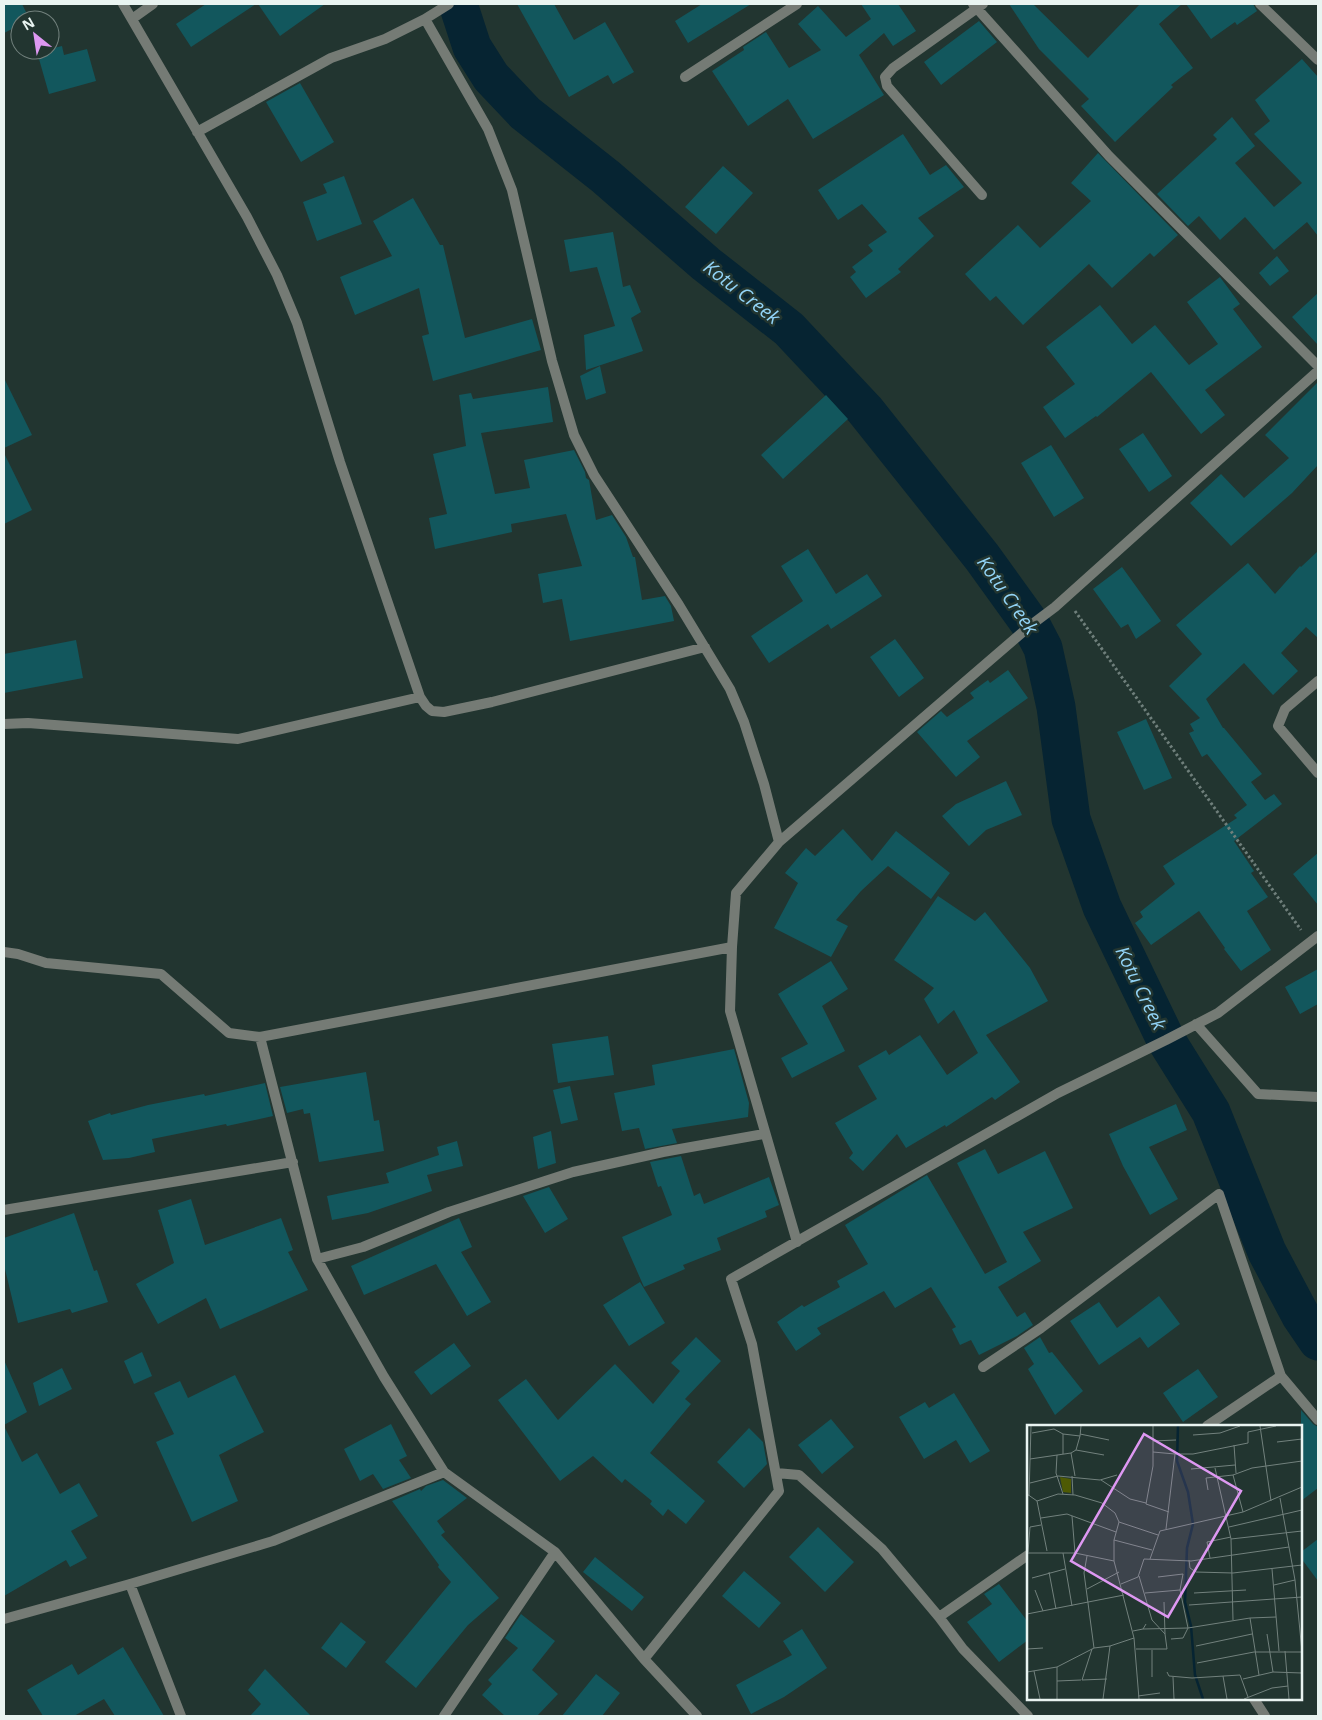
<svg xmlns="http://www.w3.org/2000/svg" width="1322" height="1720" font-family="'Open Sans',sans-serif">
<style>
.lines{fill:none;stroke-linecap:round;stroke-linejoin:round}
.river{stroke:#062432;stroke-width:39}
.building{fill:#12575d}
.path{stroke:#6f7f7b;stroke-width:3;stroke-dasharray:2.5 2.5;stroke-linecap:butt}
.minor{stroke:#757b75;stroke-width:10}
.labels{text-anchor:middle;stroke-width:5;stroke-linejoin:round;paint-order:stroke}
.water-label{font-size:19px;font-style:italic;fill:#92d4f7;stroke:#223530}
.inset-river{fill:none;stroke:#062432;stroke-width:2.5}
.inset-road{fill:none;stroke:#72817d;stroke-width:1}
.view{fill:#de98f2;fill-opacity:0.15;stroke:#de98f2;stroke-width:2.5}
.inset-edge{fill:none;stroke:#e9f4f1;stroke-width:2.5}
</style>
<rect width="100%" height="100%" fill="#223530"/>
<g class="lines">
<path class="river" d="M458 4 472 47 491 77 525 113 606 177 706 264 789 329 865 410 982 557 1031 625 1043 648 1056 707 1071 819 1102 907 1166 1040 1211 1112 1267 1252 1301 1316 1318 1341"/>
</g>
<path class="building" d="M4 4H22L30 20H20V25L4 33Z
M206 4H256L191 47 176 24Z
M258 4H325L280 36Z
M517 4H554L574 40 605 22 634 72 613 84 608 75 569 97Z
M702 4H751L688 43 675 21Z
M861 4H898L916 31 893 46 884 33 859 55 884 95 813 139 788 99 748 126 712 71 744 50 743 47 766 32 789 68 821 50 798 24 818 6 846 37 871 19Z
M1009 4H1033L1088 58 1140 4H1182L1159 24 1193 68 1171 85 1173 87 1115 142 1081 106 1089 99 1039 49Z
M1186 4H1253L1257 11 1237 25 1235 22 1211 39Z
M979 21 997 42 941 85 924 62Z
M62 46 64 55 87 49 96 81 49 94 37 52Z
M1302 59 1318 77V236L1307 222 1274 250 1245 217 1220 240 1199 216 1188 226 1157 194 1217 139 1213 135 1232 117 1255 146 1235 163 1274 207 1302 183 1254 134 1270 121 1255 100Z
M300 83 334 142 301 162 266 102Z
M903 134 930 175 946 165 964 187 918 218 934 236 898 269 901 272 866 298 850 277 856 272 852 267 873 251 868 245 887 232 862 204 838 220 818 190Z
M1098 153 1178 235 1154 257 1150 253 1112 288 1089 264 1023 325 996 296 990 301 965 274 1018 225 1040 248 1091 201 1071 183Z
M723 166 753 193 716 234 685 207Z
M344 176 362 224 317 241 303 202 327 193 323 184Z
M413 198 440 245H443L465 338 532 319 541 350 433 381 422 336 429 334 419 288 355 315 340 277 392 256 373 221Z
M613 232 623 287 630 285 641 312 631 318 643 351 586 370 584 335 615 326 597 267 570 272 564 240Z
M1277 256 1289 271 1270 286 1259 273Z
M1220 277 1240 304 1233 309 1262 347 1205 390 1225 415 1201 434 1151 372 1097 417 1096 416 1065 438 1043 407 1075 384 1046 347 1100 305 1132 344 1155 325 1189 365 1218 344 1187 302Z
M1318 293V345L1292 317Z
M600 366 606 393 586 400 580 376Z
M4 378 32 435 4 448Z
M1318 382V465L1292 493 1231 546 1190 503 1221 474 1244 498 1289 458 1265 435Z
M548 387 553 422 481 433 495 494 530 488 524 460 574 450 585 472 586 478 589 480 596 520 612 515 626 537 633 557H635L642 600 665 596 671 606 674 621 570 641 562 599 543 603 538 574 582 566 566 514 511 524 512 532 435 549 429 518 447 514 433 454 466 446 459 395 471 393 473 399Z
M826 395 848 419 783 479 761 455Z
M1143 433 1172 476 1149 492 1119 449Z
M1051 445 1084 498 1054 517 1021 463Z
M4 453 32 510 4 524Z
M808 549 836 594 867 574 882 596 831 629 828 624 769 663 751 636 803 601 781 566Z
M1318 551V638L1306 627 1281 653 1298 671 1273 695 1244 663 1206 699 1223 728H1224L1262 774 1251 782 1265 800 1274 794 1282 804 1234 841 1254 871 1251 873 1268 897 1247 911 1271 950 1241 971 1224 949 1225 948 1199 911 1151 945 1135 923 1143 917 1140 912 1175 884 1163 866 1237 818 1234 815 1247 805 1207 754 1202 757 1189 733 1194 731 1190 724 1200 718 1169 686 1202 654 1176 625 1248 563 1275 594 1300 566 1301 567Z
M1122 567 1161 621 1136 639 1128 624 1121 628 1093 589Z
M895 639 924 678 899 697 870 657Z
M76 640 83 678 4 693V654Z
M1008 670 1028 698 967 741 980 757 956 777 917 732 941 711 947 717 974 698 970 693 988 680 990 683Z
M1146 719 1172 778 1144 790 1117 732Z
M1006 781 1022 815 986 830 969 846 942 816 956 804Z
M843 829 872 861 896 831 950 873 931 899 888 866 861 891 836 920 848 926 831 957 774 928 798 883 785 873 806 848 815 856Z
M1318 853V905L1293 874Z
M938 896 975 921 985 912 1030 968 1048 1001 986 1035 1020 1082 995 1100 992 1097 946 1127 945 1125 906 1148 897 1134 863 1171 849 1158 853 1153 835 1123 877 1099 858 1066 886 1050 889 1055 920 1035 947 1075 978 1053 954 1010 938 1024 924 999 934 988 894 960Z
M831 961 848 989 822 1006 845 1051 792 1078 781 1058 808 1044 778 994Z
M1318 969V1004L1300 1014 1285 987Z
M608 1036 614 1075 558 1083 552 1044Z
M734 1049 749 1103 748 1117 672 1129 677 1143 645 1149 639 1128 622 1131 614 1093 655 1085 652 1065Z
M366 1072 374 1121 379 1120 384 1151 319 1162 310 1113 304 1114 303 1109 287 1113 280 1087Z
M265 1083 273 1116 227 1126 226 1124 152 1139 155 1152 129 1158 103 1160 88 1121 110 1113 111 1115 148 1105 204 1094 205 1096Z
M570 1086 578 1120 561 1124 553 1090Z
M1176 1104 1187 1130 1149 1147 1178 1199 1150 1215 1123 1166 1109 1134Z
M551 1131 556 1163 538 1169 533 1137Z
M457 1141 463 1166 427 1175 432 1191 368 1213 332 1220 327 1196 389 1183 386 1173 439 1155 437 1147Z
M985 1149 998 1174 1045 1151 1073 1208 1023 1232 1041 1261 998 1287 1017 1317 1025 1312 1033 1325 1017 1336 979 1355 971 1340 960 1345 952 1329 956 1327 931 1287 895 1308 884 1291 817 1328 821 1334 796 1351 777 1322 802 1305 804 1307 840 1287 837 1281 868 1264 845 1225 927 1175 985 1274 1007 1262 957 1163Z
M681 1156 694 1196 700 1193 704 1204 769 1177 779 1205 765 1211 767 1217 717 1238 721 1250 683 1265 685 1269 644 1287 622 1237 672 1215 661 1186 658 1187 650 1162Z
M549 1187 568 1219 545 1233 523 1196Z
M191 1199 205 1245 281 1218 293 1250 288 1252 308 1290 220 1329 206 1298 158 1324 136 1284 174 1263 158 1210Z
M74 1213 94 1271 97 1270 108 1302 72 1313 70 1309 18 1323 4 1265V1238Z
M459 1218 472 1247 461 1252 491 1302 467 1316 436 1264 364 1295 351 1266Z
M640 1282 665 1323 629 1346 603 1305Z
M1159 1296 1180 1324 1148 1348 1140 1337 1099 1365 1070 1321 1099 1302 1117 1328Z
M696 1337 721 1361 685 1399 691 1404 650 1453 705 1501 686 1524 668 1509 663 1516 650 1504 652 1501 625 1479 622 1483 593 1456 560 1481 498 1400 526 1379 558 1420 615 1364 653 1404 680 1371 671 1363Z
M1040 1337 1049 1353 1052 1352 1083 1391 1055 1415 1028 1369 1034 1364 1024 1348Z
M454 1343 471 1366 431 1395 414 1372Z
M142 1352 152 1376 134 1384 124 1361Z
M4 1360 27 1412 4 1425Z
M62 1368 72 1389 39 1406 33 1383Z
M1198 1369 1218 1397 1183 1422 1163 1393Z
M235 1375 264 1432 219 1455 238 1501 192 1522 156 1442 174 1434 154 1393 180 1381 188 1398Z
M954 1393 990 1451 970 1463 956 1440 924 1459 899 1417 925 1402 929 1408Z
M1301 1410 1313 1424 1318 1427V1488L1301 1501Z
M831 1419 854 1447 822 1474 798 1445Z
M391 1424 407 1456 399 1460 411 1478 383 1489 373 1474 360 1481 344 1449Z
M4 1426 22 1462 37 1453 60 1494 79 1483 98 1516 71 1531 87 1558 70 1567 66 1560 4 1596Z
M749 1428 763 1442 767 1464 744 1488 717 1462Z
M443 1480 467 1498 437 1521 445 1532 441 1535 499 1598 468 1625 416 1688 385 1662 451 1582 438 1567 439 1565 392 1501 420 1489 421 1491 426 1486Z
M818 1527 854 1562 825 1592 789 1557Z
M1318 1539V1581L1301 1558V1552Z
M595 1557 644 1597 632 1611 583 1572Z
M744 1571 781 1603 759 1628 722 1596Z
M999 1584 1028 1622V1640L999 1662 967 1622 992 1604 984 1594Z
M521 1614 555 1641 532 1670 558 1694 537 1716H505L482 1695 492 1684 488 1680 518 1648 505 1638Z
M341 1622 366 1642 346 1668 321 1648Z
M802 1629 827 1668 784 1697 751 1714 736 1685 792 1655 783 1641Z
M123 1647 164 1716H115L104 1699 74 1716H43L27 1690 72 1664 78 1675Z
M265 1669 311 1716H250L261 1704 248 1690Z
M596 1674 620 1693 602 1716H562Z"/>
<g class="lines">
<path class="path" d="M1075 611 1301 930"/>
<path class="minor" d="M123 4 247 217 277 275 297 323 340 462 420 697 426 706 432 711 444 712 492 702 705 647
M973 4 1109 156 1318 366
M1260 4 1318 60
M132 19 153 4
M425 19 449 4
M685 77 797 4
M197 132 331 58 385 39 425 19 488 129 512 190 552 361 574 435 594 475 679 605 730 689 744 722 764 784 779 842
M982 195 887 86 885 77 893 68 983 4
M1318 681 1285 709 1278 726 1318 773
M4 724 28 723 238 739 420 697
M4 952 18 954 46 963 161 974 229 1033 260 1037 732 947
M1196 1024 1258 1094 1318 1097
M260 1037 317 1259 384 1377 444 1472
M4 1210 293 1162
M797 1242 730 1011 732 947 736 893 779 842 1031 625 1055 607 1318 371
M317 1259 363 1247 449 1212 573 1172 663 1152 764 1134
M983 1367 1041 1328 1219 1194 1281 1376 1318 1420
M1207 1426 1281 1376
M776 1473 799 1475 882 1549 939 1617 963 1649 1028 1716
M130 1584 181 1716
M939 1617 1028 1555
M4 1619 130 1584 273 1541 444 1472 555 1552 644 1659 697 1716
M644 1659 779 1491 752 1344 731 1279 1058 1093 1166 1040 1218 1013 1318 936
M1254 1699 1265 1716
M444 1716 555 1552"/>
</g>
<g class="labels">
<g class="water-label">
<text transform="translate(742 292) rotate(38)" y="7">Kotu Creek</text>
<text transform="translate(1008 595) rotate(55)" y="7">Kotu Creek</text>
<text transform="translate(1141 988) rotate(64)" y="7">Kotu Creek</text>
</g>
</g>
<g transform="translate(1027 1425)">
<rect width="275" height="275" fill="#223530"/>
<path d="M33 52 44 54V68L36 67Z" fill="#4e5a04"/>
<path class="inset-river" d="M151 1 150 36 161 67 166 99 160 123 158 177 164 201 168 250 176 274"/>
<path class="inset-road" d="M126 1V41L119 79 142 87M233 1 244 76M5 8 27 4 36 9 53 11 54 1M53 9 82 15M166 10 193 8 213 1M126 16 149 15M250 17 275 14M207 20 209 48M49 25 77 30M126 27 148 29 139 104M44 28 48 51M36 29V9M148 29H166L221 18V7L249 1M30 30 29 48 36 69M3 34 44 28 49 25 53 11M188 43 204 114 206 195M164 44 208 40M45 51 46 70M74 55 103 74 119 78M3 58 31 51 73 55 90 50M181 65 179 53 206 50M0 69 10 76 20 126M2 71 4 1M253 73 268 155 275 227M10 76 31 69 48 70 75 78 88 88 92 97 131 110M216 87 206 50 225 43 275 36M45 91 48 128M14 93 40 89 89 107M202 102 275 85M204 114 275 106M87 115 125 125M1 127 3 102 14 100M0 128H48L87 136 107 213 112 274M36 128 45 181M60 131 57 148 67 223M183 133 180 117 204 112M123 134 133 106 216 87 275 62M162 135 163 143 169 147 206 148 275 140M87 136V115L92 97M245 144 252 226M22 147 29 184M131 152 156 149 153 165 161 203 223 193 249 192M5 153 38 144M94 159 111 152 117 134 164 136 262 122M247 160 268 155M60 164 92 147M8 165 16 186M118 168 153 165M167 168 219 165M137 177 138 209M162 180 275 172M0 189 97 170M223 193 232 250M116 204 161 203 156 213 144 214M106 206 116 204 119 199M240 209 246 247M169 221 225 209M0 224 16 223M65 224 55 255 80 254M109 224H140L138 209 125 195 112 151M125 225V252M258 226 262 274M170 238 227 227H275M7 246 13 274M0 247 30 242 67 223 83 221 107 213M140 247 142 251 165 253 213 250 221 272M196 251 200 274M146 252 147 274M216 254 246 247 275 248M30 256 54 255M111 271 133 268M30 274V242M76 274 83 221M217 274 245 263 261 261"/>
<path class="view" d="M117 9 214 66 141 192 44 136Z"/>
<rect width="275" height="275" class="inset-edge"/>
</g>
<rect width="1322" height="1720" fill="none" stroke="#e9f4f1" stroke-width="10"/>
<g transform="translate(35 35) rotate(330)"><circle r="24" fill="#223530" stroke="#72817d"/>
<path d="M0-4L9 19L0 12L-9 19Z" fill="#de98f2"/>
<text y="-8" font-size="14" font-weight="bold" text-anchor="middle" fill="#e9f4f1">N</text>
</g>
</svg>
